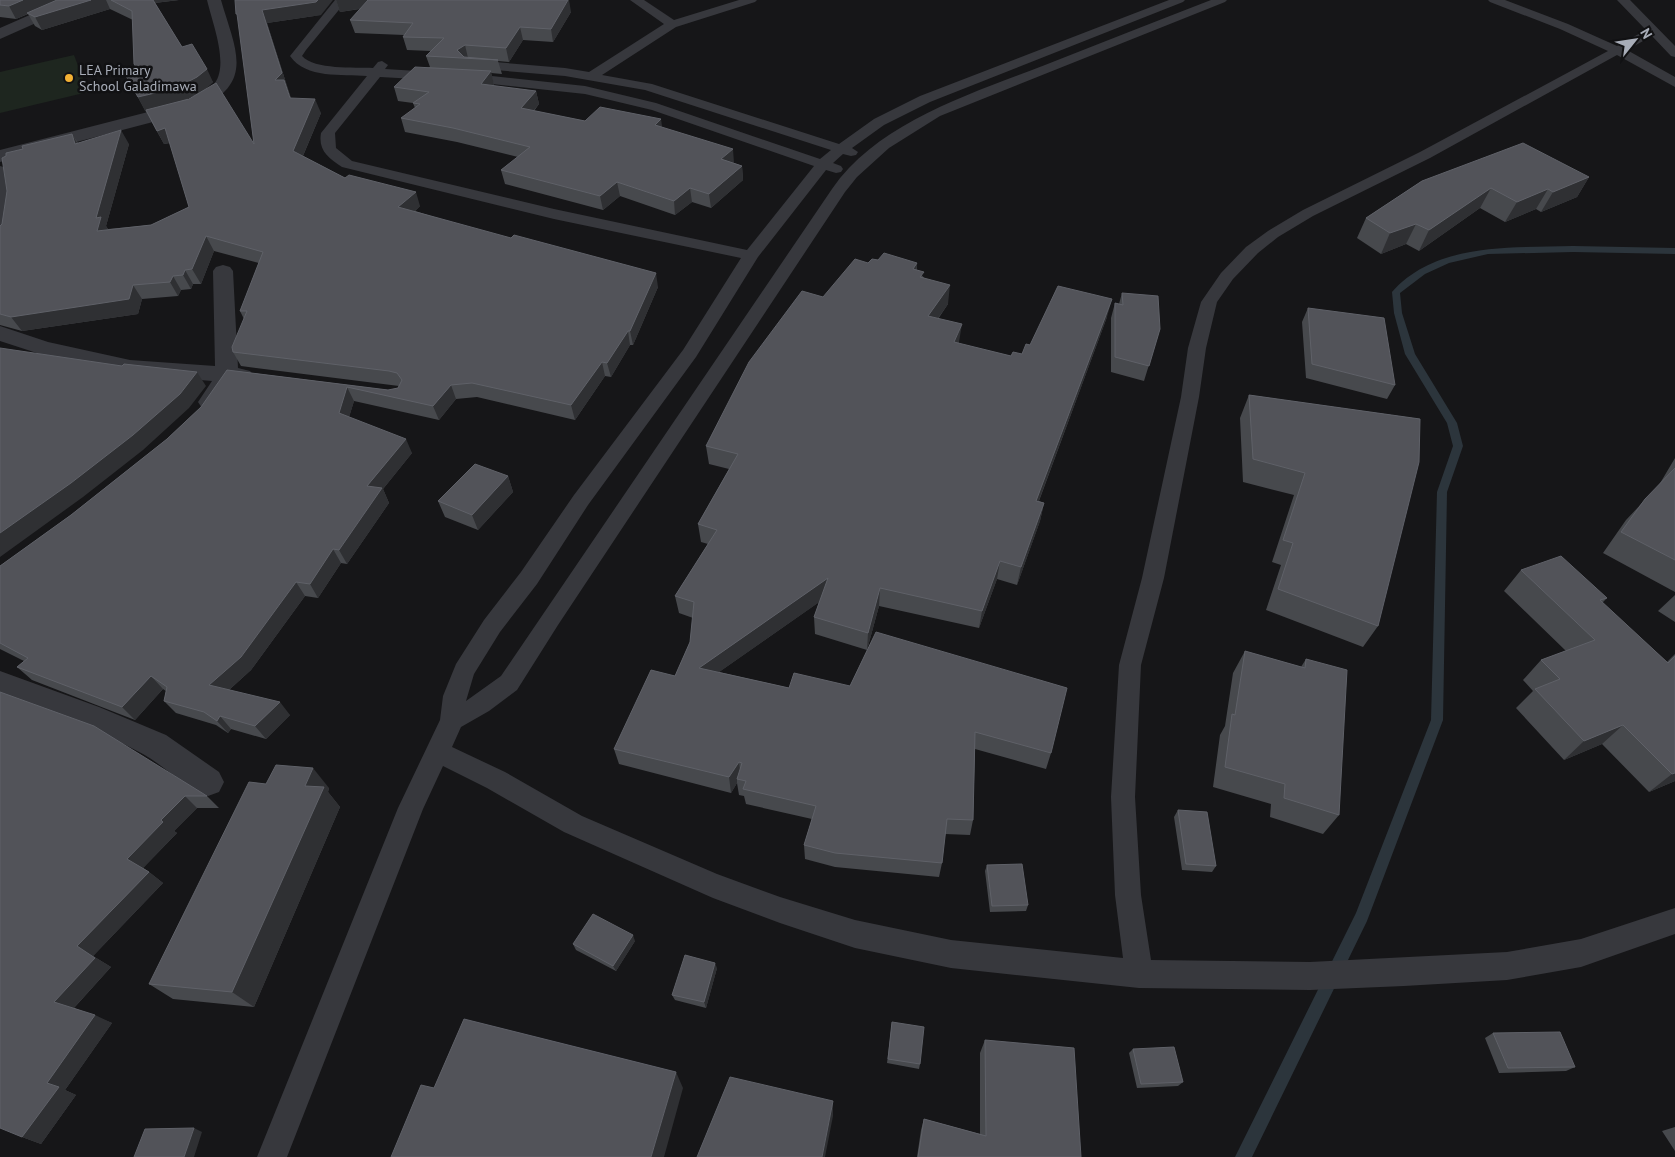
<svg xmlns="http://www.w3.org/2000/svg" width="1675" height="1157" font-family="'PT Sans',sans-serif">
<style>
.green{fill:#1e261f}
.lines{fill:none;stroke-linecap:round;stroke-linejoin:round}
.stream{fill:#2c353c;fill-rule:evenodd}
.service{fill:#37383d;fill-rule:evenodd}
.minor{fill:#37383d;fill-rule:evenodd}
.wall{fill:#47494d;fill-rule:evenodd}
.shaded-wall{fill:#2f3033}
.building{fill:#525359;stroke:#5f6168}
.poi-dot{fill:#f2b134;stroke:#111113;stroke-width:2}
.labels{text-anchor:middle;stroke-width:5;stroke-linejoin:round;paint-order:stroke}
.far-poi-label{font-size:14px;fill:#a8adb8;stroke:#111113;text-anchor:start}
</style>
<rect width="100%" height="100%" fill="#161618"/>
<path class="green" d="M74 55 88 92 0 113V72Z"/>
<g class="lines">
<path class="stream" d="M1573 246 1675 248V254L1573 252 1488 254 1449 263 1425 274 1400 293 1402 313 1415 354 1457 423 1463 446 1447 492 1443 720 1367 921 1252 1157H1235L1356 913 1431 720 1437 492 1453 446 1447 423 1405 354 1394 313 1392 292C1436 242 1512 248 1573 246Z"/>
<path class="service" d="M335 0H347L306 50 302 56C315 70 354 67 373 68L378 62 382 61 388 65 385 69 434 72 440 76 434 80 380 77 335 133 336 148 352 161 554 209 747 250 814 166 652 110 585 94 465 81 459 77 465 73 585 86 656 103 820 159 831 150 645 90 565 76 471 68 465 64 471 60 565 68 589 72 664 24 630 0H644L674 20 739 0H757L755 2 676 27 602 75 652 84 839 144 874 119 920 96 1169 0H1185L1183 2 930 102 884 125 852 148 858 152 856 155 851 156 843 154 833 163 841 166 843 169 841 172 836 173 826 170 758 257 696 357 588 505 537 584 500 632 474 674 466 701 501 676 832 189C878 122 973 93 1045 65 1100 43 1155 22 1211 0H1227L1225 2 940 116 889 148 857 177 845 192 558 625 517 690 489 711 461 727 452 747 505 772 582 816 717 874 780 897 855 920 951 940 1123 958 1115 895 1111 797 1119 665 1142 578 1181 397 1188 348 1201 302 1221 273 1246 247 1268 231 1303 210 1420 152 1608 51 1560 29 1490 2 1488 0H1505L1568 24 1617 46 1646 30 1617 0H1630L1675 46V57L1671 56 1652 36 1627 50 1675 77V87L1617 55 1430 158 1313 216 1278 237 1258 253 1233 279 1217 302 1206 348 1199 397 1164 578 1141 665 1135 797 1141 895 1151 960 1310 962 1507 952 1581 939 1675 908V934L1581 967 1507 980 1404 986 1310 990 1139 988 951 968 855 948 780 923 713 898 564 832 487 788 443 766 423 809 287 1157H257L398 808 440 720 443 696 456 664 484 620 521 572 574 495 683 350 741 258 554 219 342 167C328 158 318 150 321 133L367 76C342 74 306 79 290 56Z"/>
<path class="minor" d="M64 0H83L81 3 0 39V28Z
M207 0H221C236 52 256 83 195 111L0 162V150L183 103C194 98 208 93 215 83 229 63 212 22 207 0Z
M0 166 7 168 9 172 15 205 10 238 7 242 0 244Z
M223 265 230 267 233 271 238 368 250 371 254 376 250 381 234 383C227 399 221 413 202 408L198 402 212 381 130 374 43 355 0 341V326L48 342 130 360 215 366 213 271 216 267Z
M0 671 99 707 166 735 219 772 224 782 219 792 208 796C184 787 166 767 143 754 99 730 47 714 0 697Z"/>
</g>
<path class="wall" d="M0 0H179L155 3 182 47 213 82 206 88 254 144 238 19 321 15 267 23 287 86 291 98 321 113 303 156 345 178 420 206 415 211 658 287 633 345H630L611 377 605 376 575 420 477 397 456 399 439 420 354 401 349 417 412 453 383 489 389 503 347 564 341 563 318 598 305 596 251 670 229 690 290 715 266 739 231 729 228 733 216 725 176 713 164 701 166 691 163 689 135 720 32 680 17 667 24 661 0 649V566L71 515 167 439 201 407 227 370 388 390 398 388 399 386 241 366 233 352 244 319 240 311 259 263 214 251 201 284H193L191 289 181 290 178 296 142 299 138 314 22 331 0 325V226L2 224 7 191 6 156 23 149 72 134 78 143 129 144 106 226 108 229 151 225 189 207 170 143 164 144 126 76 138 73 134 64 133 20 110 9 42 30 35 26 28 14 16 19 0 17ZM198 94 189 99 184 100Z
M336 0 571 12 553 42 523 40 509 62 498 61 502 74 491 73 494 85V86L536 91 539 104 534 111 585 121 662 127 734 163 742 166 743 180 711 208 692 202 675 215 620 196 603 210 505 184 501 170 518 157 457 142 405 132 401 118 415 108 413 103 398 101 394 87 430 67 426 56 431 51 407 50 403 37 404 35 355 33 350 20 360 9 340 12Z
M1589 177 1577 197 1541 212 1536 209 1505 222 1480 208 1419 251 1406 244 1381 254 1357 238 1366 218 1422 181Z
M878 260 917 263V270L948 304 938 319 959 342V344L1011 356 1022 354 1030 345 1107 317 1039 501 1044 503 1040 521 1017 585 997 579 979 628 879 606 867 650 1051 753 1046 769 975 749 973 820 970 835 945 834 942 863 939 877 835 867 805 859 804 845 812 819 746 804 744 796 739 795 737 783 731 793 619 764 614 749 675 676 690 642 693 618 679 613 675 596 708 544 701 542 698 524 729 469 709 464 706 446 823 297 868 263ZM819 602 814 617 815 634 867 650 850 686 789 688 719 672Z
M1122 293 1160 329 1144 381 1111 372V318L1115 303 1119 304Z
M1308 308 1395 385 1387 399 1306 378 1302 322Z
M1249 395 1420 419 1378 626 1363 647 1266 610 1281 565 1272 562 1294 495 1243 482 1240 418Z
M1675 458V592L1603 553 1626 520 1659 485Z
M508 476 513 492 478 530 445 517 438 501Z
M1521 570 1607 598 1602 603 1667 662 1675 654V781L1649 792 1602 744 1564 760 1516 708 1533 691 1523 680 1541 660 1566 651 1504 591Z
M1675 595V622L1658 611Z
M1245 651 1301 667 1306 659 1339 815 1323 834 1270 817 1271 804 1213 787 1220 735 1225 726 1233 673Z
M0 692 207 796 219 808H197L174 831 177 833 143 868 149 872 163 883 93 956 111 967 74 1008 112 1023 65 1090 76 1095 41 1144 22 1137Z
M266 784 329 788 328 792 340 807 254 1007 173 999 149 984Z
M1178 810 1216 866 1212 872 1182 870 1174 817Z
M987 865 1028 905 1026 911 990 912 985 871Z
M635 941 616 971 576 950 573 944Z
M717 968 706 1008 675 1000 672 995Z
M892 1022 920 1064 919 1069 887 1063Z
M1493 1033 1575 1067 1566 1071 1499 1073 1485 1038Z
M985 1040 1081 1157H917L921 1130 924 1119 980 1134V1053Z
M1133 1049 1183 1082 1178 1086 1137 1088 1129 1053Z
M1675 1127V1151L1662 1131Z"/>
<path class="shaded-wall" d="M23 0H59L16 19 9 6Z
M91 0H106L110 9 42 30 35 17Z
M152 0H179L154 3Z
M318 0H333L321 15 267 23 287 86 295 112 275 80 262 10Z
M336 0H375L377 6 340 12Z
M568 0H569L571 12 553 42 551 29Z
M520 27 523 40 509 62 506 48Z
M465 45 468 58H459L457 50Z
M207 69 213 82 204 91 182 101 145 111 138 97Z
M491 71 494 85 485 98 481 84Z
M536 91 539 104 524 122 521 108Z
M315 99 321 113 299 165 293 151Z
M661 119 663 133 655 125Z
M165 128 173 142 164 144 157 131Z
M121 130 129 144 106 226 109 231H97L96 218Z
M72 134 80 148 75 144Z
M733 149 734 163 721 159Z
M742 166 743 180 711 208 709 194Z
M1589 177 1577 197 1541 212 1553 192Z
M617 182 620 196 603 210 600 196Z
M690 188 692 202 675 215 674 201Z
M1491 188 1480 208 1419 251 1429 230Z
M1548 189 1536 209 1505 222 1517 202Z
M416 192 420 206 403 221 398 207Z
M1416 224 1406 244 1381 254 1390 233Z
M206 236 214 251 201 284 192 269Z
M917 263 916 281 913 269Z
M185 270 193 284 191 289 183 275Z
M656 273 658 287 633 345 630 331Z
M173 276 181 290 178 296 170 282Z
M133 285 142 299 138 314 22 331 11 317Z
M950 285 948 304 926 335 928 316Z
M1112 299 1107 317 1032 519 1036 501Z
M962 324 959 342 952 361 954 342Z
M628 331 630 345 611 377 607 363Z
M602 362 605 376 575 420 571 405Z
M197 372 206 386 189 408 143 450 83 497 0 557V533Z
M451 385 456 399 439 420 433 406Z
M347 387 354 401 346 427 339 413Z
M406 439 412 453 383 489 389 503 347 564 339 550 367 486Z
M508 476 513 492 478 530 472 515Z
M1044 503 1040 521 1017 585 1021 567Z
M333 549 341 563 318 598 310 584Z
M1000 561 997 579 979 628 982 611Z
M828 578V596L702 684 699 668Z
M296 582 305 596 251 670 220 698 209 685Z
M880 588 879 606 867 650 868 633Z
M151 676 163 689 135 720 122 707Z
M280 702 290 715 266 739 255 726Z
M220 716 231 729 228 733 217 721Z
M1623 725 1602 744 1564 760 1584 741Z
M739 762 741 778 737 779V783L731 793 729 777Z
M313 768 329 788 328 792 340 807 254 1007 232 992 305 786Z
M1675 773V781L1649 792 1672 774Z
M185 796 197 808 174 831 177 833 141 870 127 859 161 820Z
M149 872 163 883 93 956 111 967 71 1011 54 1002 77 946Z
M633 935 635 941 616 971 613 966Z
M715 963 717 968 706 1008 704 1002Z
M95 1015 112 1023 65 1090 76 1095 41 1144 22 1137 47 1083Z
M676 1072 683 1088 664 1157H651Z
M833 1101V1116L825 1157H822Z
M194 1128 202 1132 194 1157H184Z"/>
<path class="building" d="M0 0H23L9 6 0 5Z
M57 0H91L35 17 27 13Z
M111 0H153L182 47 192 44 207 69 197 77 176 88 138 97 126 76 140 72 134 64 132 11Z
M235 0H318L316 2 262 10 282 73 275 80H284L290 98 315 99 293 151 345 178 349 175 416 192 398 207 511 238 514 235 656 273 630 331H628L607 363 602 362 571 405 472 383 451 385 433 406 347 387 339 413 406 439 367 486 382 488 339 550 333 549 310 584 296 582 241 657 209 685 280 702 255 726 220 716 217 721 204 712 164 701 167 687 151 676 122 707 17 667 28 658 0 643V566L71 515 167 439 201 407 227 370 388 390 398 388 402 380 397 373 389 371 233 352 232 347 247 311H240L263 252 206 236 192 269 185 270 183 275 173 276 170 282 133 285 129 299 11 317 0 314V226L2 224 7 191 2 158 6 156V153L23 149 22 146 72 134 75 144 121 130 96 218 101 217 97 231 151 225 189 207 165 128 157 131 146 110 189 99 216 83 254 144 237 14H236Z
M368 0H568L551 29 520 27 506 48 465 45 457 50 464 57 498 60 426 56 444 38 403 37 413 23 350 20Z
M415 67 491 71 481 84 536 91 521 108 585 121 600 107 661 119 655 125 733 149 721 159 742 166 709 194 690 188 674 201 617 182 600 196 501 170 530 147 453 128 401 118 420 104 413 103 429 92 394 87Z
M1523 143 1589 177 1553 192 1548 189 1517 202 1491 188 1429 230 1416 224 1390 233 1366 218 1422 181Z
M884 253 917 263 913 269 924 272 920 277 950 285 928 316 962 324 954 342 1011 356 1013 352 1022 354 1026 344 1030 345 1058 286 1112 299 1036 501 1044 503 1021 567 1000 561 982 611 880 588 868 633 814 617 828 578 699 668 789 688 794 673 850 686 876 632 1067 688 1051 753 975 732 973 820 947 819 942 863 835 853 804 845 816 806 743 789 746 781 737 779 742 763 739 762 729 777 614 749 651 670 675 676 690 642 694 602 675 596 717 530 698 524 738 454 706 446 749 362 802 291 823 297 855 259 868 263 872 259 878 260Z
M1122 293 1158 296 1160 329 1149 366 1115 357V303L1123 305Z
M1308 308 1384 318 1395 385 1312 364Z
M0 348 122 366 124 364 197 372 180 394 133 435 71 483 0 533Z
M1249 395 1420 419 1419 462 1378 626 1278 589 1293 543 1283 540 1305 473 1253 459Z
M475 464 508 476 472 515 438 501Z
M1675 468V560L1621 532 1645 499Z
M1561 556 1607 598 1600 600 1668 663 1675 656V773L1672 774 1623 725 1584 741 1535 689 1560 679 1541 660 1595 640 1521 570Z
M1245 651 1305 668 1306 659 1347 670 1339 815 1284 798 1285 784 1225 767 1232 714 1235 715Z
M0 692 94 726 207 796H185L161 820 163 822 127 859 149 872 77 946 95 958 54 1002 95 1015 47 1083 59 1087 22 1137 0 1128Z
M276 765 313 768 305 786 324 787 232 992 149 984 249 782 266 784Z
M1178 810 1207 812 1216 866 1186 864Z
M1022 864 1028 905 992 906 987 865Z
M593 914 633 935 613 966 573 944Z
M685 955 715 963 704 1002 672 995Z
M464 1019 676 1072 651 1157H391L421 1085 434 1088Z
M892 1022 924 1027 920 1064 888 1059Z
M1560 1032 1575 1067 1508 1068 1493 1033Z
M985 1040 1074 1048 1081 1157H918L924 1119 986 1136Z
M1174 1047 1183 1082 1141 1084 1133 1049Z
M730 1077 833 1101 822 1157H697Z
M194 1128 184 1157H134L145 1129Z"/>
<circle class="poi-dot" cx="69" cy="78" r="5"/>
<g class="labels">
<g class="far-poi-label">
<text x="79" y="75">LEA Primary<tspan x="79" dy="16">School Galadimawa</tspan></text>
</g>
</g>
<g transform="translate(1635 40) rotate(60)" stroke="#111113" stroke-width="4" paint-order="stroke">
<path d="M0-4L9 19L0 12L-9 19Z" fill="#a8adb8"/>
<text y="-8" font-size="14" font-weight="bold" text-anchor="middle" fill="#a8adb8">N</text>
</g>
</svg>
